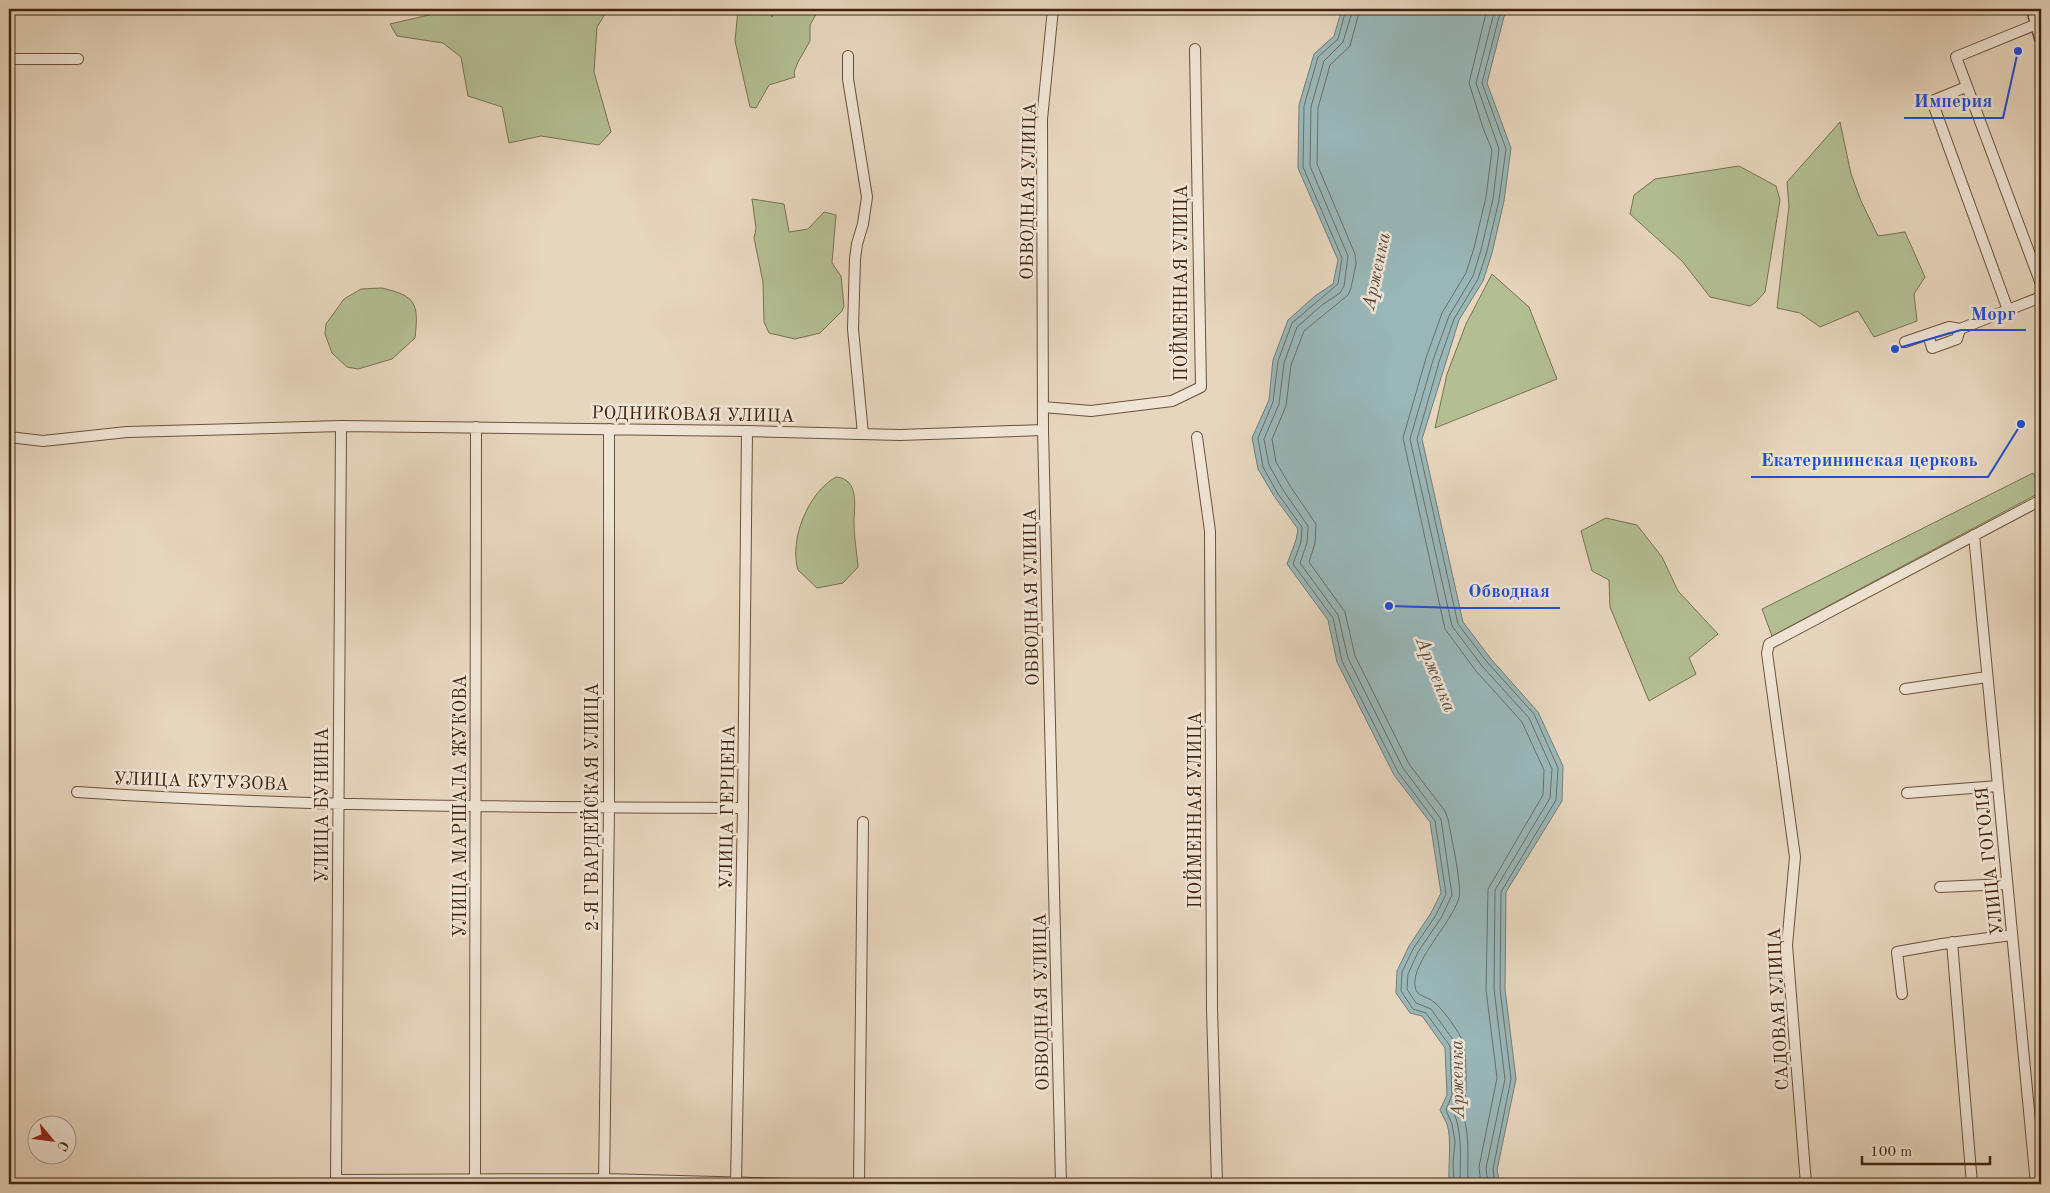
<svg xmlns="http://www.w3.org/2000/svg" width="2050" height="1193" font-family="'Old Standard TT',serif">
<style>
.green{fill:#b3be93;stroke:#7a7150}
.water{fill:#99b7b9;stroke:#767c75}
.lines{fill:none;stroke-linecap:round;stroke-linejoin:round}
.shore{stroke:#6e6e64;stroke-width:1}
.stream{stroke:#767c75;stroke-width:2.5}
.minor-casing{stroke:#6b503a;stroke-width:12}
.tertiary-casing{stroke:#6b503a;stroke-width:15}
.minor{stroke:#efe4d5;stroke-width:10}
.tertiary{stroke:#efe4d5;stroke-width:12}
.labels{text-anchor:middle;stroke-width:5;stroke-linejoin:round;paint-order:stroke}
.street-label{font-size:18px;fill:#42240e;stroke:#efe4d5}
.water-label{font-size:19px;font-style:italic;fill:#584939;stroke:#efe4d5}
.leader{fill:none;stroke:#1d4ed8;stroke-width:2}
.callout-dot{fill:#1d4ed8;stroke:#efe4d5;stroke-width:2}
.callout-label{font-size:19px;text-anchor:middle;font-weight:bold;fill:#1d4ed8;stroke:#efe4d5;stroke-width:5;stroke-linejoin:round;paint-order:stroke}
</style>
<rect width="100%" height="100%" fill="#e7d6be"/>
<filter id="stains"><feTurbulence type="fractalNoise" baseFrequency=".004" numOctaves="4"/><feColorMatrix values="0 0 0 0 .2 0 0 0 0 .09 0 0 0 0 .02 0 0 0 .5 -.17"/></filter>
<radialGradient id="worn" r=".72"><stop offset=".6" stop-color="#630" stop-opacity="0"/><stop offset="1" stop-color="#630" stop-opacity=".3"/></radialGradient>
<path class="green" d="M471 9H608L597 27 594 72 611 132 599 145 541 136 509 143 502 107 468 96 461 57 443 43 397 36 390 24 442 12Z
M738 9H819L810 25V41L798 62 794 72 795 77 769 85 756 108 750 107 735 41Z
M1840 122 1851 174 1861 201 1878 236 1905 232 1925 277 1914 294 1917 321 1874 337 1858 311 1820 327 1800 313 1777 308 1789 206 1787 182Z
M1739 166 1776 186 1780 200 1765 292 1756 302 1750 306 1710 297 1682 261 1630 214 1634 195 1655 179Z
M752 199 784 204 789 232 808 229 824 212 836 215 832 263 841 276 844 306 842 311 820 333 795 339 769 333 764 322 763 282 754 238 756 228Z
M1492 274 1529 307 1557 379 1435 428 1447 374 1466 324Z
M382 288C416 296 419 303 415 338L392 359 358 369 347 367 332 353 325 334 326 324 344 299 361 289Z
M2033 473 2041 486V492L1772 636 1762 609Z
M836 477C860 479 854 507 854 523 854 538 857 553 858 567L843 583 817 588 798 570C789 539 808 493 836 477Z
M1606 518 1637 525 1662 557 1678 591 1718 634 1689 658 1696 674 1649 701 1610 607 1609 580 1592 571 1581 531Z"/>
<path class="water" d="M1342 9H1506L1487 83 1511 148 1504 201 1492 253 1483 281 1459 320 1422 439 1463 622 1491 659 1538 712 1563 766 1562 801 1506 892 1505 989 1516 1079 1497 1170 1500 1184H1449C1448 1167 1452 1139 1447 1124 1445 1119 1442 1115 1440 1110L1447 1095 1445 1048 1422 1016 1410 1013 1396 993 1397 971 1409 946 1431 913 1441 893 1430 822 1394 775 1337 662 1328 620 1287 564 1296 540 1298 529 1274 496 1258 469 1252 438 1269 400 1273 360 1288 320 1315 296 1333 284 1338 260 1298 168 1299 105 1314 54 1334 36Z"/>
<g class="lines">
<path class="shore" d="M1346 9 1338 39 1318 57 1304 106 1303 167 1342 258 1338 284 1292 323 1278 361 1273 402 1258 438 1263 467 1278 494 1302 527 1301 542 1293 564 1333 618 1342 661 1398 772 1435 821 1446 894 1436 915 1413 949 1402 972 1401 991 1413 1009 1426 1013 1450 1046 1452 1095 1446 1110 1452 1124 1455 1142 1453 1163 1454 1184
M1353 9 1343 42 1324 61 1311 107 1310 166 1348 256 1344 286 1340 293 1322 305 1297 327 1284 363 1279 404 1264 439 1269 465 1283 490 1308 526 1307 543 1300 563 1338 615 1348 658 1403 768 1441 819 1452 895 1441 918 1418 952 1408 974 1407 989 1416 1003 1431 1009 1456 1044 1459 1095 1453 1110C1463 1134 1460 1158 1460 1184
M1360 9 1350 46 1330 65 1318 108 1317 164 1355 254 1356 264 1351 288 1348 295 1304 331 1291 365 1286 406 1272 439 1276 462 1290 486 1316 524 1315 543 1309 562 1345 612 1355 656 1409 764 1445 811 1448 819C1451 835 1462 885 1459 898 1451 924 1412 961 1415 986 1416 997 1427 996 1434 1002 1442 1008 1460 1033 1463 1042 1466 1050 1467 1091 1465 1099 1465 1103 1463 1106 1461 1110 1471 1133 1467 1159 1468 1184
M1481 1184 1479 1167 1497 1078 1486 990 1488 889 1543 795 1544 770 1522 722 1476 671 1445 629 1403 438 1426 358 1442 313 1466 273 1474 248 1486 197 1492 150 1483 128 1469 83 1487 9
M1488 1184 1486 1168 1505 1079 1494 989 1495 890 1550 798 1552 769 1529 718 1482 666 1452 626 1410 439 1433 360 1449 316 1473 276 1481 250 1493 199 1499 149 1476 83 1495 9
M1495 1184 1493 1169 1511 1079 1500 989 1501 892 1556 800 1558 768 1534 714 1487 662 1458 624 1417 439 1439 362 1454 319 1478 279 1487 251 1499 200 1506 149 1482 83 1501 9"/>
<path class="stream" d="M772 16 773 9"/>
<g class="minor-casing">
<path id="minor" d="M1053 9 1042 119 1043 430 1061 1184
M2037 24 1956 57 2041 284
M848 56V79L867 197 863 224 857 244 855 259 853 329 863 434
M9 59H78
M1966 87 1932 101 2008 310 2041 297
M1928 334 1932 348 1957 339 1960 329
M1905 342 1949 327 1960 329 2008 310
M1043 407 1091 411 1172 401 1201 387 1195 49
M9 437 43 441 127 432 341 426 747 431 900 435 1043 430
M1197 437 1210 531 1212 1009 1217 1184
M1974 535 2036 1184
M1905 689 1987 677
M77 792C299 807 521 807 743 808
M1907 793 1998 786
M1940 887 2007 884
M1952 942 1972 1184
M1902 994 1897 952 1942 944 2012 935
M336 1180 604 1179 795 1184
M336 1184 341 426
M475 1184 476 427
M604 1184 609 808V429
M736 1184 743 808 747 431
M859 1184 863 822
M1806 1184 1787 945 1795 857 1767 653 1769 644 2041 500"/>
</g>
<g class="tertiary-casing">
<path id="tertiary" d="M2033 9 2041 38"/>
</g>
<use href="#minor" class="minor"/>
<use href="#tertiary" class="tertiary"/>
</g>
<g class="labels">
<g class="street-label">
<text transform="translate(1028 191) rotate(-89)" y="6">ОБВОДНАЯ УЛИЦА</text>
<text transform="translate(1181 283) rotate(-90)" y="6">ПОЙМЕННАЯ УЛИЦА</text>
<text transform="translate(693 414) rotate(1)" y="6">РОДНИКОВАЯ УЛИЦА</text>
<text transform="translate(1031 597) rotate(-91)" y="6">ОБВОДНАЯ УЛИЦА</text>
<text transform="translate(201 781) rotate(2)" y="6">УЛИЦА КУТУЗОВА</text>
<text transform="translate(322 805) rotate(-90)" y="6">УЛИЦА БУНИНА</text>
<text transform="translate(460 806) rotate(-90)" y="6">УЛИЦА МАРШАЛА ЖУКОВА</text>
<text transform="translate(592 807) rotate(-90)" y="6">2-Я ГВАРДЕЙСКАЯ УЛИЦА</text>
<text transform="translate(727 807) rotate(-89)" y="6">УЛИЦА ГЕРЦЕНА</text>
<text transform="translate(1195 810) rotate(-90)" y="6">ПОЙМЕННАЯ УЛИЦА</text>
<text transform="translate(1989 861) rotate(-96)" y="6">УЛИЦА ГОГОЛЯ</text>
<text transform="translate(1041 1002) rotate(-91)" y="6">ОБВОДНАЯ УЛИЦА</text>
<text transform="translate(1778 1009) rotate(-93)" y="6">САДОВАЯ УЛИЦА</text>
</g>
<g class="water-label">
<text transform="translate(1375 271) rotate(-78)" y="7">Арженка</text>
<text transform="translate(1437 674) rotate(68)" y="7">Арженка</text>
<text transform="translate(1456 1079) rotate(-91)" y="7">Арженка</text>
</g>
</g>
<path class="leader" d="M2018 51L2003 118H1904M1895 349L1961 330H2026M2021 424L1988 477H1751M1389 606L1458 608H1560"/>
<g class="callout-dot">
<circle cx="2018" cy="51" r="5"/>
<circle cx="1895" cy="349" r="5"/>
<circle cx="2021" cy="424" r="5"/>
<circle cx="1389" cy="606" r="5"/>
</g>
<g class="callout-label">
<text x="1953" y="107">Империя</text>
<text x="1993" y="320">Морг</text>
<text x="1869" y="466">Екатерининская церковь</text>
<text x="1509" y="597">Обводная</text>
</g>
<rect width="2050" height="1193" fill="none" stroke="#e7d6be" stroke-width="30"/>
<rect x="10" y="10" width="2030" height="1173" fill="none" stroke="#42240e" stroke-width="2.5"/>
<rect x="15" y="15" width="2020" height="1163" fill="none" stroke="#42240e"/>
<g transform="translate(52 1140) rotate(119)"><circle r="24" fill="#efe4d5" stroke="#aa9785"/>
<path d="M0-4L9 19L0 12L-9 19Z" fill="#8f2418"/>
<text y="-8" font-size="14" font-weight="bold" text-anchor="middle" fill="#42240e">С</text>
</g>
<path d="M1862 1156v8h128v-8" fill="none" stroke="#42240e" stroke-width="2.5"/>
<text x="1870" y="1156" font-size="15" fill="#42240e" stroke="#efe4d5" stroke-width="4" paint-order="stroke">100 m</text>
<rect width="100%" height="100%" filter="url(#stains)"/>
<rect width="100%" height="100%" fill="url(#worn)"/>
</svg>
